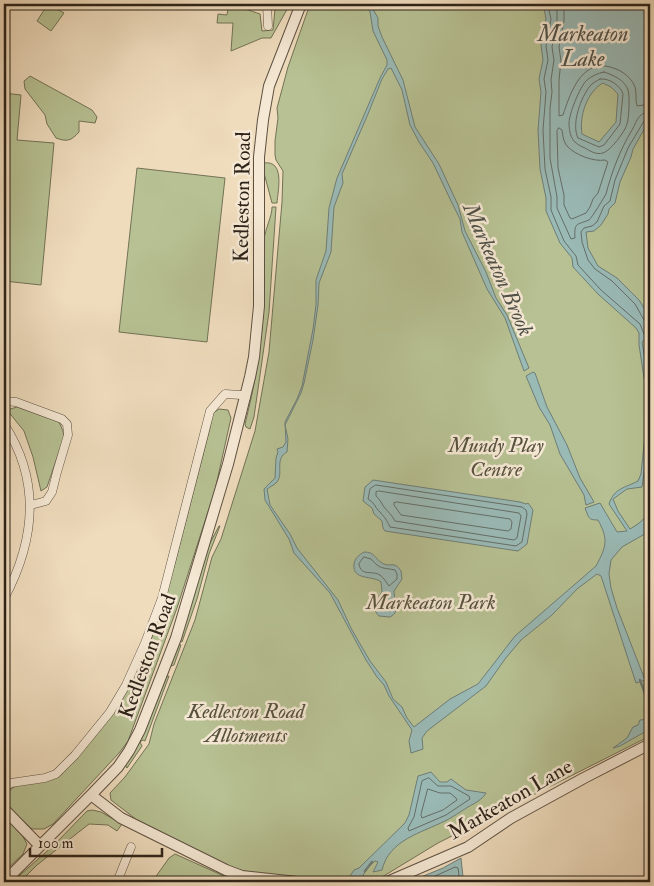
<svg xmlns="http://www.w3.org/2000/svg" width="654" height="886" font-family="'IM FELL Double Pica',serif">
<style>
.green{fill:#b7c193;stroke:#727256}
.water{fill:#9abab6;stroke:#6e7e77;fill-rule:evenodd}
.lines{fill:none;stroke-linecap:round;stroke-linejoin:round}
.shore{stroke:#646e68;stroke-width:1}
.stream{stroke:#6e7e77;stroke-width:2.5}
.minor-casing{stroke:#5e5142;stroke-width:9}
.tertiary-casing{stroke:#5e5142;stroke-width:12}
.minor{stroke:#f5e8d4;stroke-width:8}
.tertiary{stroke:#f5e8d4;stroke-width:10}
.labels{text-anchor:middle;stroke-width:5;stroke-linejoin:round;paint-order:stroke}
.street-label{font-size:21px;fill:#2d2319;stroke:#f5e8d4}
.park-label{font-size:21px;font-style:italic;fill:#56523e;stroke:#f5e8d4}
.water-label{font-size:22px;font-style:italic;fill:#4e5048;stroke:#f5e8d4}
</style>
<rect width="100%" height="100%" fill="#efdcbd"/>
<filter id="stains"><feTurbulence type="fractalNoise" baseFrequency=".004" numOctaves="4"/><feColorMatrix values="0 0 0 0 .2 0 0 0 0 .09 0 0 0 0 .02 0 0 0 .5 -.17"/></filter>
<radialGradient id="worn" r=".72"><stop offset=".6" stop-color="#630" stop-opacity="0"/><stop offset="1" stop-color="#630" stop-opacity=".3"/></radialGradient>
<path class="green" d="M48 4 64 13 51 31 37 21Z
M272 4H290L271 38H262L231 51 233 23H217L218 14 227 15 228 9C237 5 251 11 260 14L262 31 273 30 275 9Z
M310 4H650V736L438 843 382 877 366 882 251 873 228 866 137 820 111 800 110 793 125 777 149 744 154 724 195 620 212 557 221 539 255 431 269 352 282 202 283 171 276 160 275 155V141L278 118 277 108 288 67Z
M30 76 92 110 97 117 95 123 79 121V132C71 141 67 142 56 138L47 124 45 115 25 89 24 81Z
M4 93 21 95 17 140 54 143 41 285 4 281Z
M264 163C285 160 278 190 277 203H272L264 173Z
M137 168 225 178 207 342 119 332Z
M272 207H276L269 312 254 417 250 429 246 427 245 424C254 388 261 351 263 314 265 289 262 264 264 240 265 229 272 217 272 207Z
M17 407 59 422 63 431 64 437 47 487 41 491 33 457 24 431 7 410Z
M219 409 228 410 231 418 215 490 177 608 128 741 119 753 53 824 44 829H32L7 807 6 797 11 789 19 784 50 780 84 750 122 700 145 655 159 619 175 563 210 428 213 413Z
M219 526H220L209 554 197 599 182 642 180 641 179 644 181 645 174 665 171 666 209 545Z
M169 676 145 741 143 740 140 742 142 746 127 768 126 766H124L145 730 166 677Z
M92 810 101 812 122 824 117 831 108 825 89 824 37 865 20 882H12L54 845 87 811Z
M4 817 22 835 27 844 23 854 4 872Z
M175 854 235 881V882H152L169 858Z"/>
<path class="water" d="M365 4H370L378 18V26L382 37 403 80 415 127 439 164 458 205 465 231 486 272 496 298 507 315 529 368 524 371 505 318 487 289 462 232 460 219 451 201 433 163 419 142 410 125 402 90 391 68 388 69 382 79 368 114 342 174 343 183 334 207 331 252 319 283 318 305 313 340 304 383 301 393 285 425 288 439 287 452C274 459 284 473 277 482 274 485 270 487 267 489L270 505 290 534 297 548 338 600 352 630 370 661 386 682 393 699 402 707 407 718 414 727 450 699 478 684 515 636 596 566C606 547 609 540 598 520 588 520 589 518 585 508L600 503 617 532 627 531 609 504C614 488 625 488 638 481L641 474 646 425 645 384 639 345V333L636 328 598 294 573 267 572 258 560 243 546 211V198L540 169 538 130 541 92 539 79 543 60 541 45 546 19 544 8 547 4H650V119L633 149 631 157 620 182 615 203 609 209 608 214 601 225 594 231 586 232 588 248 598 266 617 278 639 300 646 311V314L650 320V348L644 340 642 342 650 388 649 436 642 487 627 489 613 499 618 511 630 529 638 524 650 513V531L622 547 611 560 609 574 611 588 617 608 645 680 636 683 601 576 597 574 577 589 552 615 521 640 505 659 486 686 427 731 422 738 423 749 411 753 409 741 412 730 389 696 384 685 377 677 366 660 330 593 294 553 289 539 265 500 264 489 275 478 276 458 278 452 277 449 283 447 286 442 285 422 297 399 302 386 313 329 316 305V280L326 251 329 208 337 178 380 78 387 65V60L373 31 370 12ZM603 83 611 87 618 94 616 122 599 142 582 134C579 116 587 92 603 83Z
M533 372 535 373 547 407 567 445 580 478 594 502 586 505 584 495 560 454 550 425 539 407 526 376Z
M373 480 520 502 526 504 528 503 533 510 527 544 518 551 385 531 383 528 382 521 374 514 372 508 363 501 365 487Z
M364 552C375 552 374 558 382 563 390 568 394 560 401 571L402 579 394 591C394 602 402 610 390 617L379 616C370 607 377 601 382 592L381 582C373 575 352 581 354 564 355 558 359 555 364 552Z
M650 719V729L620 746 613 748 627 738 633 727 638 725 640 720Z
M431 772 440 782H447L451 779 466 790 486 793C482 800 475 803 468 807 460 812 453 817 445 821 421 833 389 840 382 870L373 872 378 862 375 861 368 867 359 882H346L354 870 359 868 405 823 409 815 418 776Z
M461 858 463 877 456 882H409L443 868Z"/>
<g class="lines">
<path class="shore" d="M551 4 549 10 551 19 546 46 548 60 544 79 546 92 543 130 545 169 551 197V210L564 241 576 256 578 265 601 290 640 324 644 334 650 339
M557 4V20L552 47 554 60 551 80 552 92 550 108V158L557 197V208L571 239 575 238C574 222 577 225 589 220 591 219 605 196 606 194 612 171 620 150 632 130 635 125 636 120 640 116 643 113 646 112 650 112
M564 4V21L559 47 561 61 559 80V116L563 115C571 91 583 55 616 69 624 72 632 79 635 87 637 94 635 100 637 106L650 104
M604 72C613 75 625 80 628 90 630 96 629 118 627 124 625 132 610 151 603 153 596 155 590 151 585 148 573 143 570 138 569 125 568 116 580 86 587 80 592 76 598 73 604 72Z
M600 79C609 78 620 85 623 94L620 124 604 145 599 147 578 138C571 124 581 97 590 86 592 83 597 81 600 79Z
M650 118 644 121 628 148 615 180 610 201 604 206 597 222 592 226 584 228 581 232 582 242 588 260 595 269 612 281 635 304 644 320 650 322
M559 128 562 130C563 135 563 141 567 146 575 155 594 162 605 160L608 162 598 193 593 199 590 207 586 213 572 219 570 218 564 205V195L558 168 557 131Z
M376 485 522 507 526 510 527 514 522 542 516 546 390 527C386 519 386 519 380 512 374 507 377 505 368 499L370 489Z
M379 491 519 513 521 516 517 538 514 540 395 521C392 515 388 512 384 507 381 503 380 499 376 496V492Z
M397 502 510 519 512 522 511 529 508 531 401 515 394 505V503Z
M364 557 371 559C381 570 381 567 395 570L397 574V579L389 586C386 582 384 578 380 575 372 570 361 577 359 564Z
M429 778 438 786H451L469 796 470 799 446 815 409 831 408 828 414 817 422 781Z
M428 789 440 793H450L456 798 457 800 443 810 422 818 421 815Z
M422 882 455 867 458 868 459 875 456 882"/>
<path class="stream" d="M640 680 650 707
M365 871 372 862"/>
<g class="minor-casing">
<path id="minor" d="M267 4 268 26
M4 401 16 402 62 419 67 424 68 435 57 472 52 492 46 501 31 505
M4 424C42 482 35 541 4 599
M4 788 11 783 45 778 56 774 75 755 110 712 126 685 145 643 162 598 210 411 225 394 241 395 246 397
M117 882 131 847"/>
</g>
<g class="tertiary-casing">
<path id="tertiary" d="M91 795 121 818 226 870 242 876 297 882
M4 809 40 846
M4 882 91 795 118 767 129 751 140 730 176 638 228 464 250 377 254 357 259 306V157L263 120 269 86 301 4
M387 882 468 847 511 818 584 778 650 744"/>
</g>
<use href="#minor" class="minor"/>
<use href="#tertiary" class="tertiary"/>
</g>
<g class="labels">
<g class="street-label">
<text transform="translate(242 197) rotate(-89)" y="7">Kedleston Road</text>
<text transform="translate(147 656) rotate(-70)" y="7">Kedleston Road</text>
<text transform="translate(510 799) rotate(-30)" y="7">Markeaton Lane</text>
</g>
<g class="park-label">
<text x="496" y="452">Mundy Play<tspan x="496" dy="24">Centre</tspan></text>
<text x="431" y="609">Markeaton Park</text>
<text x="246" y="718">Kedleston Road<tspan x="246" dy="24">Allotments</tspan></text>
</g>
<g class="water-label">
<text x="583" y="41">Markeaton<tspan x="583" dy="25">Lake</tspan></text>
<text transform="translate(499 269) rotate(66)" y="8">Markeaton Brook</text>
</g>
</g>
<rect width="654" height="886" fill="none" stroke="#efdcbd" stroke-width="20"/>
<rect x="5" y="5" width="644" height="876" fill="none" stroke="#2d2319" stroke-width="2.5"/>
<rect x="10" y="10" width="634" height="866" fill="none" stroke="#2d2319"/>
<path d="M30 848v8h132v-8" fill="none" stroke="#2d2319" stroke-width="2.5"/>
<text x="38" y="848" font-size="15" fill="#2d2319" stroke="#f5e8d4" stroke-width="4" paint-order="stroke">100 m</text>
<rect width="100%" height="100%" filter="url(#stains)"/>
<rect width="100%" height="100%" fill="url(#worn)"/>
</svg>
